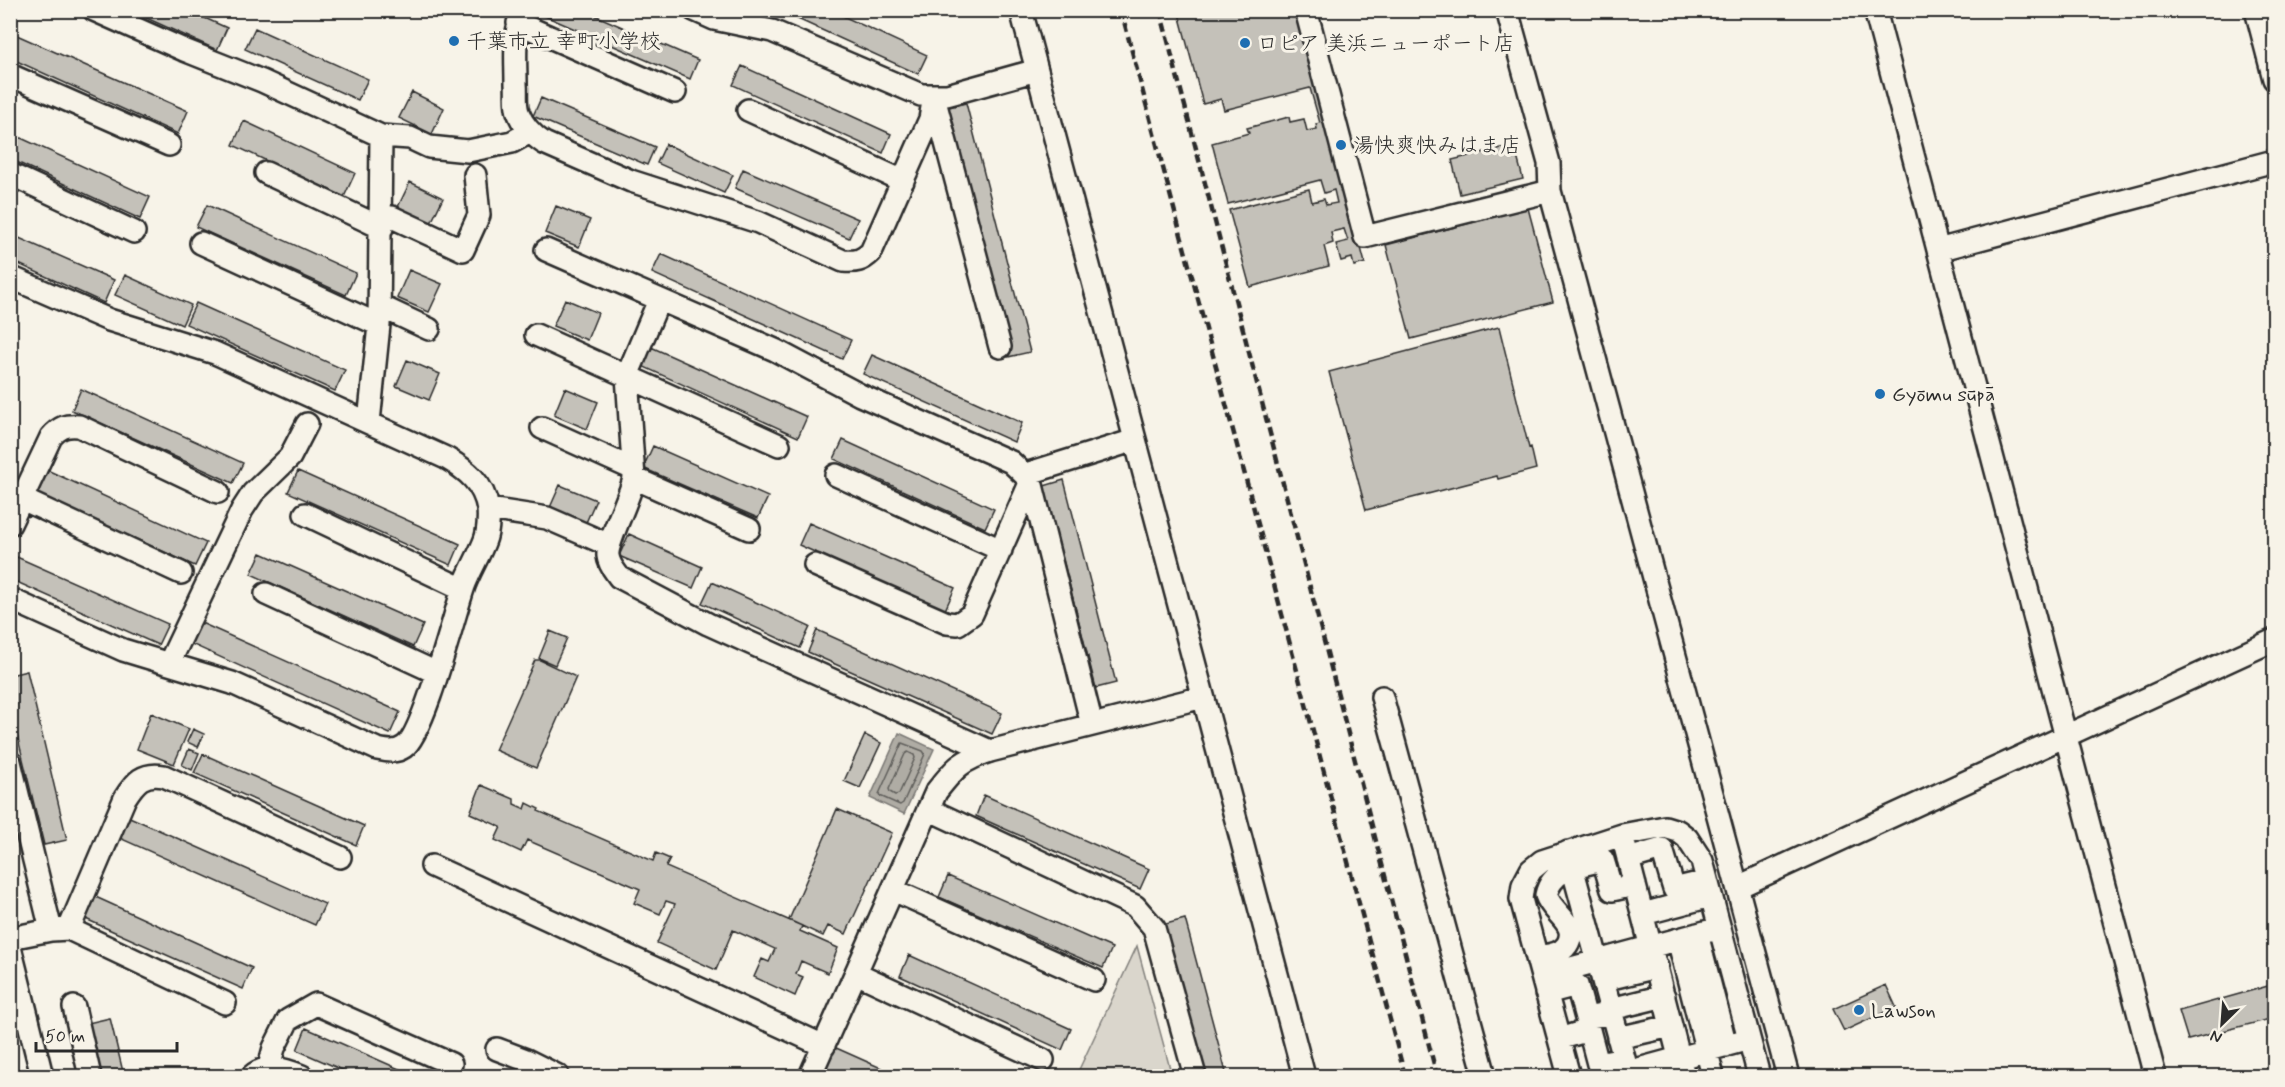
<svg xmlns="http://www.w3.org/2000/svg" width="2285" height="1087" font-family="Mynerve,'Klee One',sans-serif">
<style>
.green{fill:#dad6cc;stroke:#82807c;stroke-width:1.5}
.water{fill:#afaca4;stroke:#7a7874;stroke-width:1.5}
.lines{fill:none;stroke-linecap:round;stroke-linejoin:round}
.shore{stroke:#605f5b;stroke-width:1.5}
.building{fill:#c4c1b9;stroke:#2b2b2b;stroke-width:1.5}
.minor-casing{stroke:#2b2b2b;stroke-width:26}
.minor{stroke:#f7f3e8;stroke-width:21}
.rail{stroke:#2b2b2b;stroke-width:4.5;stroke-dasharray:9 4.5;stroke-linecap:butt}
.poi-dot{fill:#1f6fb2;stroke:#f7f3e8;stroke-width:2}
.labels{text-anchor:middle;stroke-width:6;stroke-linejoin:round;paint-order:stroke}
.poi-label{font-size:21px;fill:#2b2b2b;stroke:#f7f3e8;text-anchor:start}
</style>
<rect width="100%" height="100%" fill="#f7f3e8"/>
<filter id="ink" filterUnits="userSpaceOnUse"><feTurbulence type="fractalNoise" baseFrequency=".0167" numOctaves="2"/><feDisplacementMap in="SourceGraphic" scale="12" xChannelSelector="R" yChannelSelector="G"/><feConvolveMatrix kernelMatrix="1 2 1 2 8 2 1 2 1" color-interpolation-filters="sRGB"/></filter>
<g filter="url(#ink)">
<path class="green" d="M1137 946 1172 1076H1076Z"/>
<path class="water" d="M899 733 934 749 904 814 870 798Z"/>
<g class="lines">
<path class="shore" d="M902 743 923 751 925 754 903 803 900 805 880 796 879 794Z
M908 752 914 755 915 758 899 794 895 795 890 792 889 789 905 754Z"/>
</g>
<path class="building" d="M129 10H187L227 28 217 50Z
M539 10H583L698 60 690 79 538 13Z
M778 10H830L927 55 918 74Z
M1178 10H1298L1365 263 1354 266 1352 258 1341 261 1336 244 1348 241 1344 229 1331 232 1333 243 1324 246 1329 266 1250 287 1229 210 1309 189 1312 202 1324 199 1326 205 1337 203 1334 190 1324 193 1320 180 1228 204 1212 143 1249 133 1247 128 1289 117 1290 122 1304 119 1307 131 1317 129 1316 124 1320 123 1310 88 1224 110 1221 99 1203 104Z
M255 28 368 79 358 100 245 49Z
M10 32 188 111 178 134 10 58Z
M742 66 891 134 883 153 733 85Z
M412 92 444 108 432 134 399 118Z
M541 98 655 147 647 165 533 116Z
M966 103 1030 352 1008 357 944 108Z
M244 121 355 173 344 197 233 145Z
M10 133 150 197 140 219 10 159Z
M666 144 733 175 724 193 657 163Z
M1514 145 1523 179 1460 194 1452 160Z
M743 169 858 219 849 238 735 188Z
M410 182 443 198 430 225 397 209Z
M207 205 356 273 346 295 196 227Z
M556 206 590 220 579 247 545 233Z
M1528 208 1553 302 1411 339 1386 245Z
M10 234 114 280 104 303 10 260Z
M661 254 851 340 842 359 652 273Z
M409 270 442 284 429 312 397 298Z
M125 275 191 305 182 325 115 295Z
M565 299 598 313 587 340 553 326Z
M196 303 345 370 335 391 186 324Z
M1499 327 1529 448 1531 447 1536 469 1498 479 1497 476 1366 510 1329 372Z
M651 347 807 417 798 437 642 366Z
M872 355 1022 423 1014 442 863 374Z
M407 360 440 374 429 400 396 386Z
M565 388 598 402 587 429 554 415Z
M81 389 243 463 233 483 72 410Z
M843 440 994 509 985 528 834 459Z
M653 446 768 497 758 518 643 468Z
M45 469 206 543 195 566 35 493Z
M298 471 460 544 451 565 288 492Z
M1064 480 1116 683 1096 688 1044 486Z
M560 485 596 500 584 527 548 512Z
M809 523 955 588 945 610 799 545Z
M629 534 702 567 693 588 619 556Z
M261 553 423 625 413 647 251 574Z
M10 554 168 624 158 645 10 579Z
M712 582 810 627 800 648 702 603Z
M199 622 400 712 390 734 189 643Z
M817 630 1002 713 992 734 808 652Z
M550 631 567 638 555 665 539 658Z
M535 660H540L576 677 536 768 495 750Z
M27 671 67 840 44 845 10 706V675Z
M151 713 189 729 174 764 137 749Z
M193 729 204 734 198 747 187 742Z
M865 735 881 743 860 788 844 781Z
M189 749 199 753 192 770 182 765Z
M203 754 364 826 356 845 194 773Z
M481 785 514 799V804L525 809 527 803 539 809 538 811 653 861 656 853 670 859 666 867 802 926 800 931 838 948 828 973 801 961 796 974 803 977 795 996 754 977 762 959 769 962 775 949 733 930 716 970 657 943 675 904 666 901 660 914 634 903 640 889 527 840 521 852 495 840 501 827 470 813Z
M984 795 1149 869 1140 889 976 816Z
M837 809 892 833 846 934 828 926 823 936 789 920Z
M125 815 325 904 315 925 115 836Z
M948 876 1112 948 1103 968 939 897Z
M89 894 252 968 243 989 79 916Z
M1185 919 1227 1076H1202L1162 925Z
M909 955 1071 1029 1062 1050 900 976Z
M1886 985 1896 1007 1844 1031 1833 1009Z
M2268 986 2274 1008V1018L2188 1040 2179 1011Z
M110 1018 124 1076H102L88 1023Z
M306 1028 415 1076H356L297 1050Z
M834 1047 899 1076H842L824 1068Z"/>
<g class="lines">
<g class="minor-casing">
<path id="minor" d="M94 10 184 50 262 81 381 136 410 138 429 147 468 151 512 142 530 132
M523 10C513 35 516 58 516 84 517 93 515 103 518 112 523 126 532 135 544 143L631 181 758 222 843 261C856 262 862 261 871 252L930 119 934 96
M694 10 714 19 772 31 921 95H947L1037 70
M1021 10 1304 1076
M1306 10 1365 237 1550 191
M1507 10 1549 163 1550 191 1788 1076
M1875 10 2155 1076
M2256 10 2274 79
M518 23 675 92
M10 75 169 145
M935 101 1000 347
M748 110 903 181
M266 173 382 228
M10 174 134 232
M382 217H392L463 250 479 215 475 175
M201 243 379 325
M546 250 775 350 860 395 1011 462 1031 481 1092 725
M1938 250 2274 161
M10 277 109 320 215 353 446 458C467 470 484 484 488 509 489 518 488 532 485 540 479 556 470 570 464 586 454 615 424 734 404 747 395 753 387 751 377 749L232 683 123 650 10 599
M659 300 627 376 634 478C630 498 606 543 608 556 609 565 615 571 619 577L708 624 990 751
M380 306 429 329
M536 335 779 445
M369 422 379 325 381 136
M542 428 633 469
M1026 474 1135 440
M836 475 1001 550
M634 478 749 529
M22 499 181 573
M488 509 547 518 609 545
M305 514 463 589
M10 524 51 437C60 427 65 425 79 426L218 492
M815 565 947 623 958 624 972 614 1031 481
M266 594 437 673
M173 655 242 510 253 493 290 457 307 424
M1382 697 1485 1076
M10 762 51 930
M928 809 1135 906 1154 928 1195 1076
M1622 835 1684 1076
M1568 852 1628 1073
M1628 859 1662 849 1674 889 1707 881
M432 866 824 1046
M1738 887 2274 640
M893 890 1094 980
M1643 914 1711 896
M69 929 125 798C135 782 143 772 164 776L340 857
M1697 934 1726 1046
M10 938 51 930 69 929 225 1003
M1678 939 1713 1076
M10 947 42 1076
M1537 957C1548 955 1560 955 1567 945 1580 924 1552 914 1546 895 1552 868 1579 866 1603 860L1612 890 1635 885
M856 973 1043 1060
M1542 976 1720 928
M1603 980 1657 967
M1546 993 1577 985 1586 1018 1612 1013
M74 1007 90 1076
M1611 1009 1664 996
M1618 1038 1671 1026
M1559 1039 1589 1030 1598 1064 1624 1059
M497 1049 526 1060 558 1076
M269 1067 274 1048 288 1020 316 1004 451 1064
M252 1076C267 1063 284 1069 302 1076
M810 1076 936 792C955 768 960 761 990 751L1203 697
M1569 1076 1521 899 1523 885 1531 870 1542 861 1622 835 1665 827 1678 831 1687 838 1702 861 1759 1076
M1613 1076 1749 1039"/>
</g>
<use href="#minor" class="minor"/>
<path class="rail" d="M1121 10 1405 1076
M1160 10 1437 1076"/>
</g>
</g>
<g class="poi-dot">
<circle cx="454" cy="41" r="6"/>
<circle cx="1245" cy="43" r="6"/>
<circle cx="1341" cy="145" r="6"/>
<circle cx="1880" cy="394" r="6"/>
<circle cx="1859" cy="1010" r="6"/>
</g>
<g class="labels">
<g class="poi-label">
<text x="466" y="48">千葉市立 幸町小学校</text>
<text x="1257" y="50">ロピア 美浜ニューポート店</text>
<text x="1353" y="152">湯快爽快みはま店</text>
<text x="1892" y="401">Gyōmu sūpā</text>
<text x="1871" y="1017">Lawson</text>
</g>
</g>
<rect width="2285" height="1087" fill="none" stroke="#f7f3e8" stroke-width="36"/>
<rect x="18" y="18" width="2249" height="1051" fill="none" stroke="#2b2b2b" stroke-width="2" filter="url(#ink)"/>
<g transform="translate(2222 1024) rotate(205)" stroke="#f7f3e8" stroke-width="4.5" paint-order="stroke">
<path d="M0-4.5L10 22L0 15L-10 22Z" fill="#2b2b2b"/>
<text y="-9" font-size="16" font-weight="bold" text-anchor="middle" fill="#2b2b2b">N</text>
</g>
<path d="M36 1042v9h141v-9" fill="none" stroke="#2b2b2b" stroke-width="3"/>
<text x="45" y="1042" font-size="18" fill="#2b2b2b" stroke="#f7f3e8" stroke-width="4.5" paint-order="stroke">50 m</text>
</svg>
